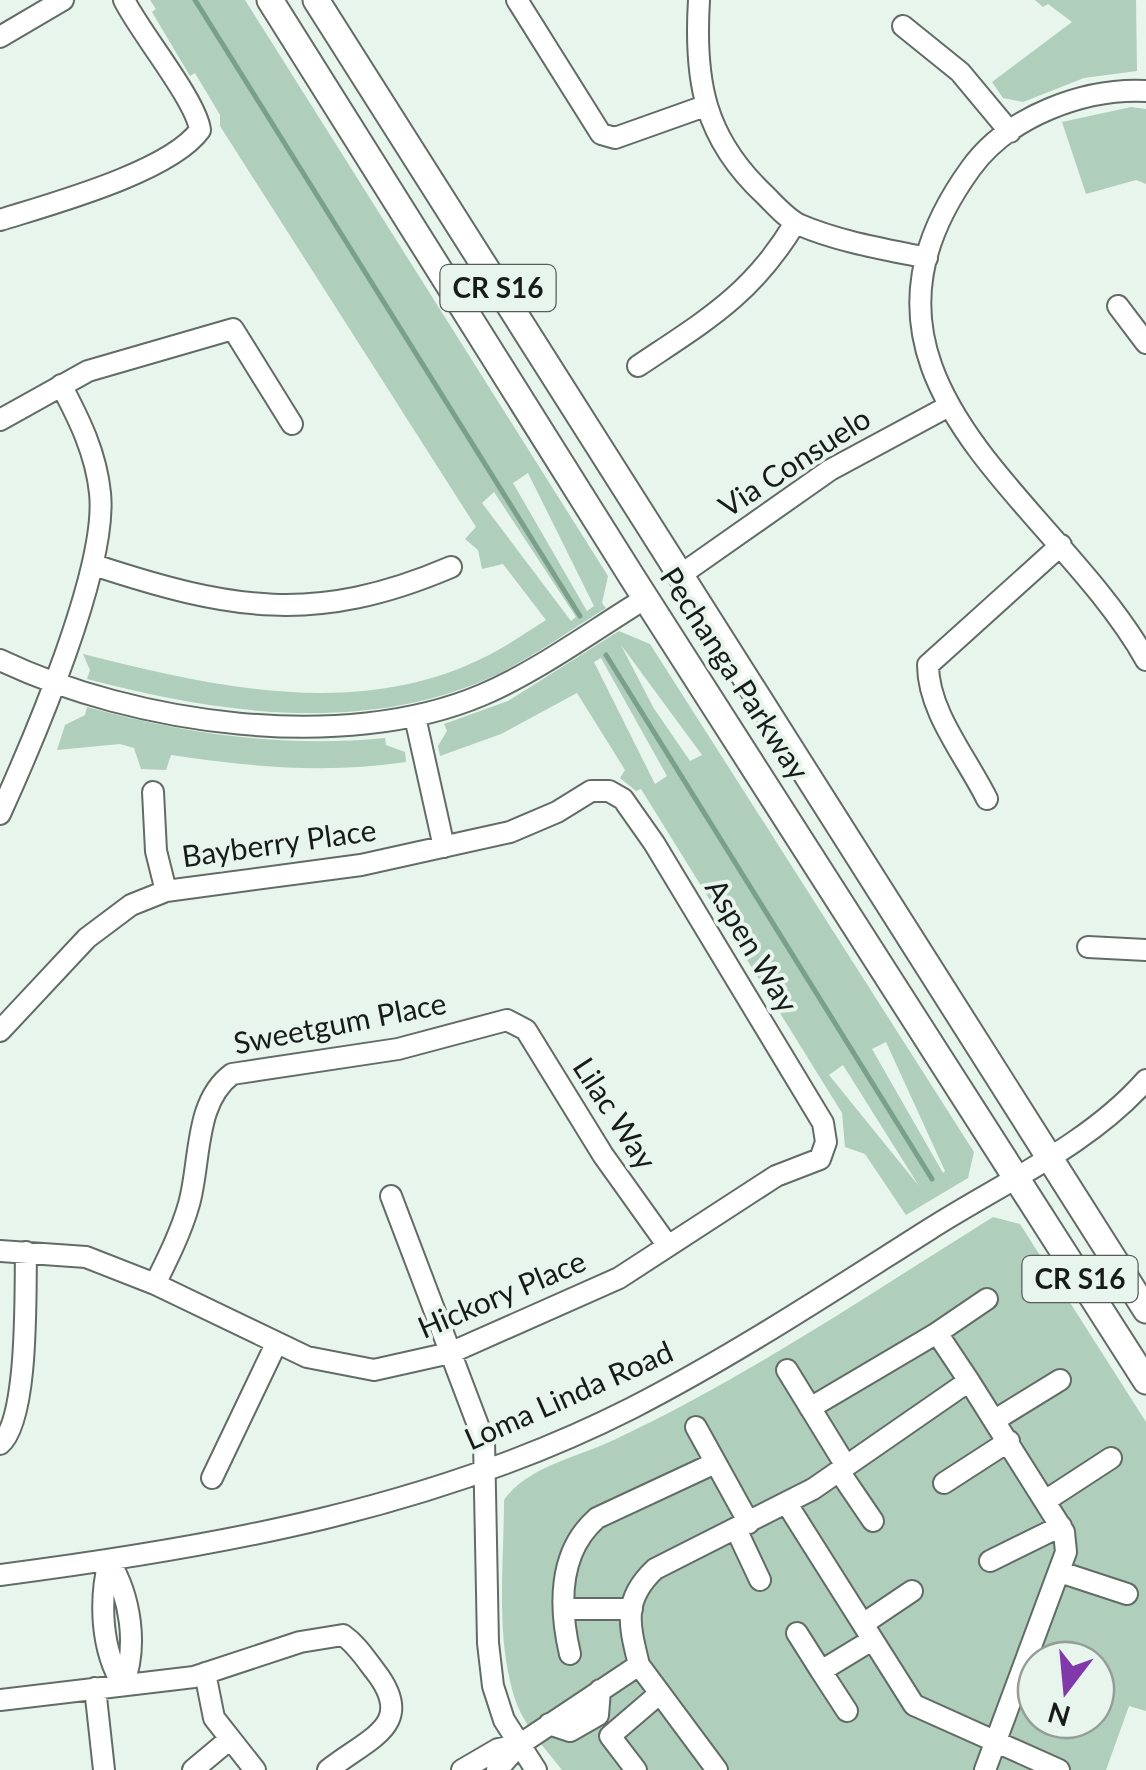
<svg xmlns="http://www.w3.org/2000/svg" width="1146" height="1770" font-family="Lato,sans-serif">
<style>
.green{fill:#afcebc;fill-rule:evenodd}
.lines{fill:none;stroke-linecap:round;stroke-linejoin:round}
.stream{stroke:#7a9f8a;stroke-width:5}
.minor-casing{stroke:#626c66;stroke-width:24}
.major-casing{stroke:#626c66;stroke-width:29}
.minor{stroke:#fff;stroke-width:20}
.major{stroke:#fff;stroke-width:25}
.labels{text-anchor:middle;stroke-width:8;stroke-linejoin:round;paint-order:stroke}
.shield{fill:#e8f5ed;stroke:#565c59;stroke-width:2.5}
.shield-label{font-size:28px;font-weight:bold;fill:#171b19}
.street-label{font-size:30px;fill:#171b19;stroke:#e8f5ed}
</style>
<rect width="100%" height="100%" fill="#e8f5ed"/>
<path class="green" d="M150 0H245L608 576 602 603 606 608C569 631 533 657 494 676 365 735 220 714 87 679L90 670 83 654C214 687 360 721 487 656 507 646 527 632 546 620L503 564 482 569 478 550 465 539 476 527 220 126V115L195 73 190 76 152 12 156 9ZM528 473 594 606 587 611 513 483ZM494 492 576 617 571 621 482 503Z
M1035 0H1136L1137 71 1084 78 1023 102 1003 98 992 82 1072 22 1048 4 1043 7Z
M1131 107 1146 109V184L1136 180 1086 194 1062 122Z
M619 631 650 644 974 1152 968 1178 906 1215 865 1154 845 1147 842 1113 641 789 636 791 620 778 625 770 577 693 501 734 440 756 438 746 447 731 444 724 508 701ZM621 645 702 755 690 761 653 707ZM601 658 667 776 655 784 594 662ZM886 1042 945 1171 943 1173 872 1049ZM843 1065 919 1186 829 1075Z
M87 707C185 734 284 748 385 738L386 745 405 752 406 762C326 774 251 767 171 755L166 770 141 769 134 748 120 744 57 750 65 725 85 715Z
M993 1217 1020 1224 1146 1422V1711L1129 1706 1106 1770H562C545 1748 524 1726 515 1699 495 1638 504 1564 504 1500 528 1466 579 1457 616 1439 748 1377 869 1294 993 1217ZM1036 1660H1096V1720H1036Z"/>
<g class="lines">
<path class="stream" d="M195 0 580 616
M606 655 932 1179"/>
<g class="minor-casing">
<path id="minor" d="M517 0 601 134 615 138 705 106
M699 0C694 81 704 138 765 195 775 205 787 219 800 225 840 242 884 249 927 258
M903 26 960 72 1010 132
M0 37 63 0
M1146 91C1084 88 1009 116 971 168 817 380 1054 497 1146 660
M0 220C51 204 170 172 200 130 196 100 141 34 124 0
M1118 306 1146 343
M638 366C705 321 752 295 795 223
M0 420 88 371 233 329 292 424
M94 565C231 610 315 625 451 567
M679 576 830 470 947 407
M0 660C134 724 343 754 482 695 540 670 592 631 646 598
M415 717 444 847
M153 792 156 851 166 891
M987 799C967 758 928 712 928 665L1061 545
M0 814C33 741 108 568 100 493 96 453 79 419 61 385
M1088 947 1146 950
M0 1031 87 938 131 905 166 891 361 865 510 832 557 812 591 791H609L623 799 654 843 823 1123 826 1142 820 1159 776 1176 619 1278 450 1353 374 1370 307 1357 155 1284 86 1257 0 1251
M391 1196 484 1441 488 1643 493 1686 504 1720 536 1770
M155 1284C168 1258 181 1232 189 1204 201 1161 194 1102 232 1074L398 1049 507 1020 526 1030 603 1155 668 1246
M937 1333 987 1299
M787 1370 846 1466
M810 1408 937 1333 969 1381
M995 1420 1060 1380
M696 1427 749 1523
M0 1444C29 1420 25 1291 26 1252
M839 1471 873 1521
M212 1478 276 1344
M944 1483 1009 1441
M1045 1501 1111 1458
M787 1504 914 1705 1059 1770
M736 1529 760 1580
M109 1561C131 1597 138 1647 123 1685
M109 1561C99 1601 101 1650 123 1685
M990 1561 1061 1526
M1060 1572 1127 1594
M0 1575C217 1547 435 1508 632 1408 735 1355 832 1291 930 1229 1002 1183 1089 1145 1146 1080
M566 1609H632
M863 1624 912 1591
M797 1633 821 1671
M570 1654C559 1607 558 1552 597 1518L715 1463
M639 1665C629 1624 622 1600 655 1569L813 1489 969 1381 1064 1532 1066 1552 985 1770
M205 1673 214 1718 255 1770
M95 1688 104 1770
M0 1700 194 1677 300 1642 343 1635C356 1644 365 1658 375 1671 417 1725 370 1737 328 1770
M847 1711 821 1671 872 1640
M549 1724 570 1731 598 1715 600 1690
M193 1770 230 1739
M462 1770 498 1749 519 1745 639 1665 717 1770
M497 1770 519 1745
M636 1770 610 1736 659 1694"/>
</g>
<g class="major-casing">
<path id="major" d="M270 0 632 577 1146 1381
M316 0 1146 1310"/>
</g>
<use href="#minor" class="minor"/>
<use href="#major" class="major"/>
</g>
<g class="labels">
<g class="shield">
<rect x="440.5" y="265" width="115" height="46" rx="8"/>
<rect x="1022.5" y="1256" width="115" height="46" rx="8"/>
</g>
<g class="shield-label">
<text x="498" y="298">CR S16</text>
<text x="1080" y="1289">CR S16</text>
</g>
<g class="street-label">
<text transform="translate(795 463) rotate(-33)" y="10">Via Consuelo</text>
<text transform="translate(734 674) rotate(57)" y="10">Pechanga Parkway</text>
<text transform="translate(279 844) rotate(-8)" y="10">Bayberry Place</text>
<text transform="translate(751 946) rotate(59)" y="10">Aspen Way</text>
<text transform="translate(340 1024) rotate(-11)" y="10">Sweetgum Place</text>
<text transform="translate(614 1114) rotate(57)" y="10">Lilac Way</text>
<text transform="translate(502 1295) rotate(-23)" y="10">Hickory Place</text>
<text transform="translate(569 1396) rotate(-24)" y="10">Loma Linda Road</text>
</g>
</g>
<g transform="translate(1066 1690) rotate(196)"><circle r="48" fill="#e8f5ed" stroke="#949e98" stroke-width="2.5"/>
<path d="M0-8L18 38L0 25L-18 38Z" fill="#8038ab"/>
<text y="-15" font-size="28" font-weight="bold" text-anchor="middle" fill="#171b19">N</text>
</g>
</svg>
